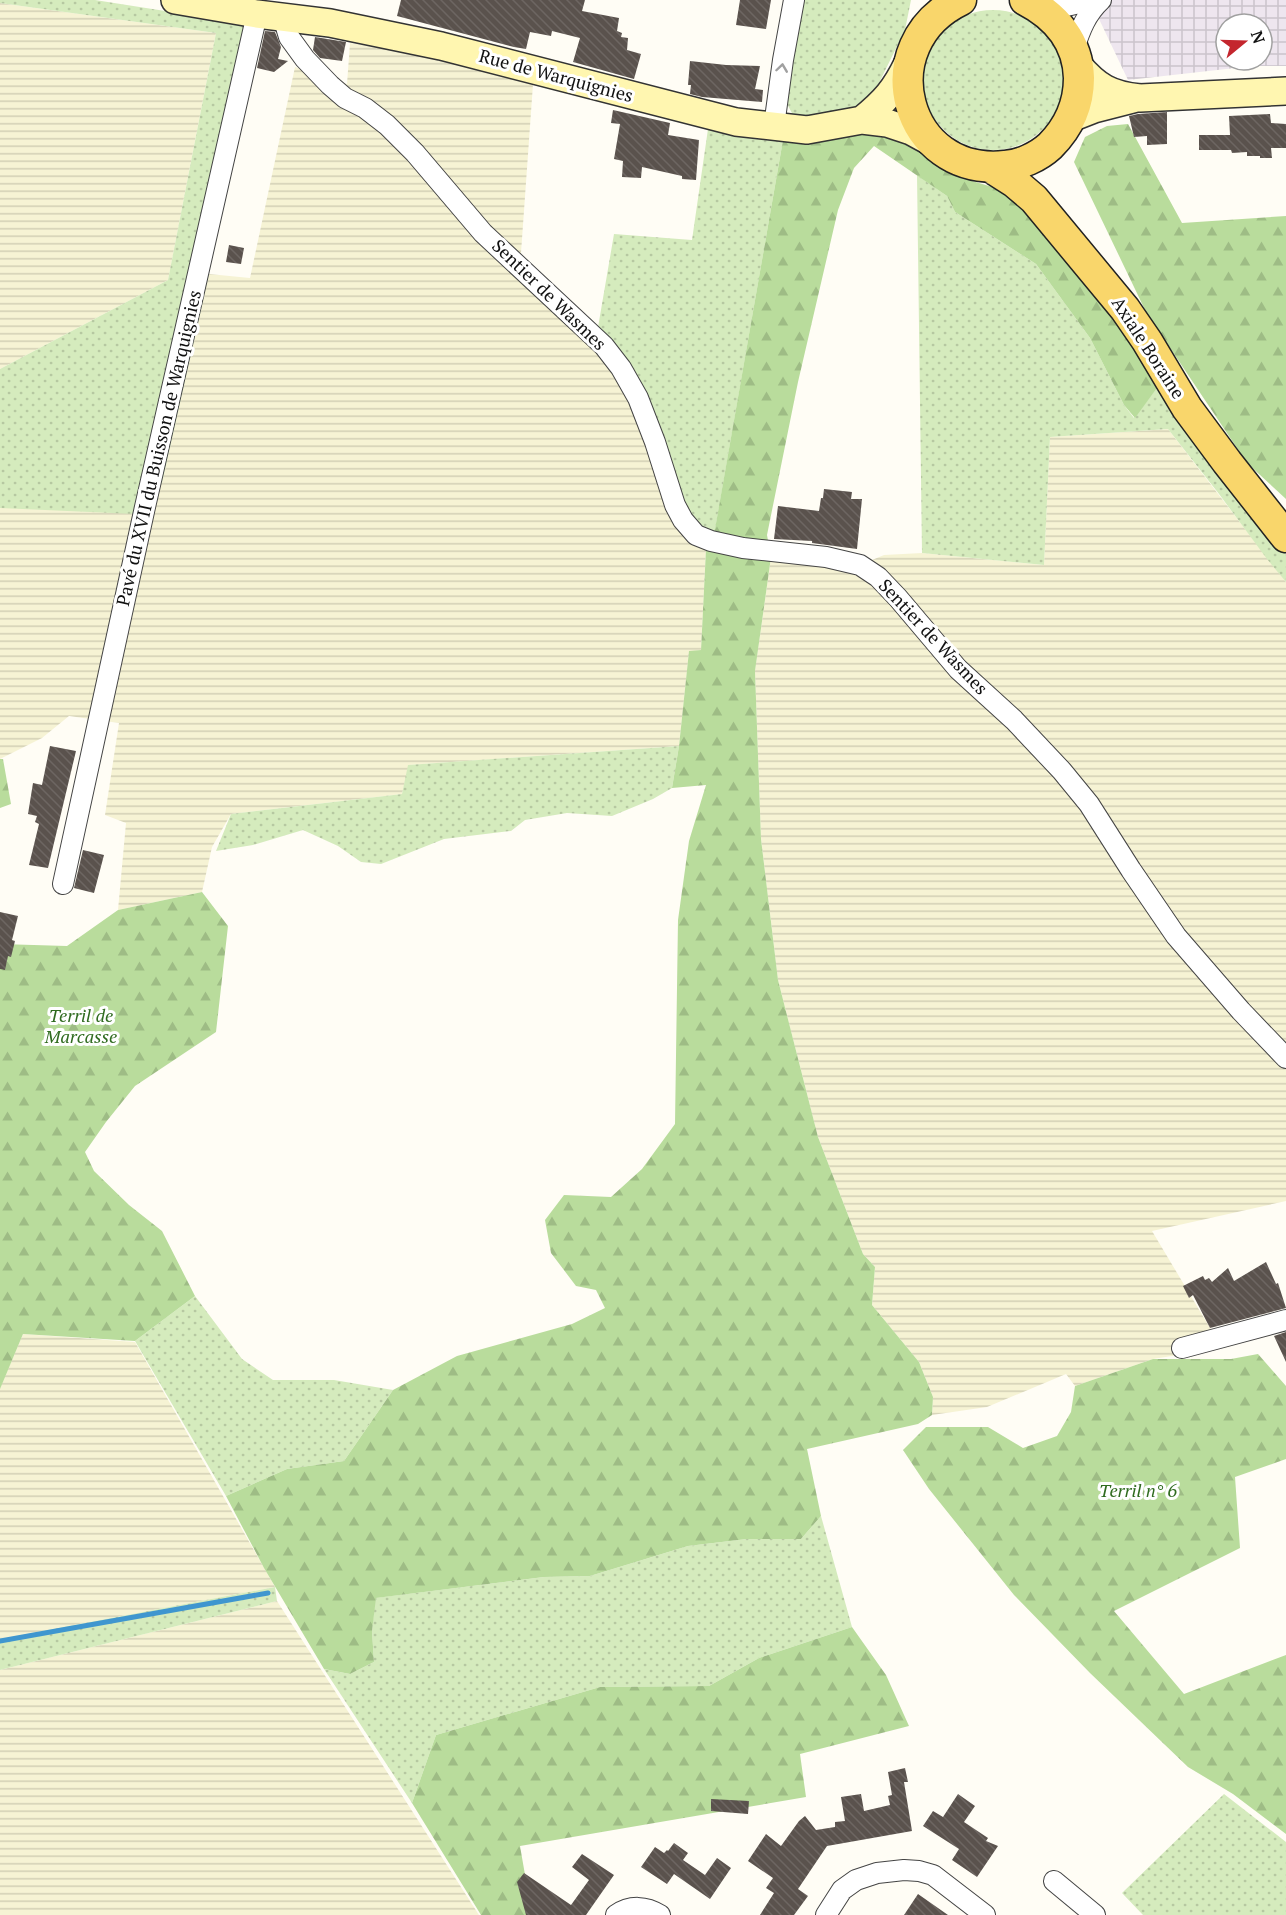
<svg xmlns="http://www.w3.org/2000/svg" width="1286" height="1915" font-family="'PT Serif',serif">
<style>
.industrial{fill:url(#industrial-grid);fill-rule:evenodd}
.farmland{fill:url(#farmland-rules)}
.grass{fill:url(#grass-dots)}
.forest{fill:url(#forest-firs)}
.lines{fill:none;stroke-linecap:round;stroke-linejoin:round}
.stream{stroke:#3f96cf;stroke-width:5}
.building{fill:url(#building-back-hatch)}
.street-casing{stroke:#444;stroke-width:22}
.secondary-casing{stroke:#333;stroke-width:30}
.primary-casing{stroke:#222;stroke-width:33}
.street{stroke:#fff;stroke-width:20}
.secondary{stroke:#fff6b0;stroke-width:27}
.primary{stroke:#f9d66b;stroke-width:30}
.oneway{stroke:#a0a0a0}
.labels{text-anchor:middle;stroke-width:6;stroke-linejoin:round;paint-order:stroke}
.street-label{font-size:18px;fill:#111;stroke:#fff}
.park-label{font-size:18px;font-style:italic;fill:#2f6b1f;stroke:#fff}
</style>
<defs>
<pattern id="industrial-grid" width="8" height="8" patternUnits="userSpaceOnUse" patternTransform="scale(1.5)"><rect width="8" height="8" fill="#eee6ef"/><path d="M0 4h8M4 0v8" fill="none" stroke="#cbc4cc"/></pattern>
<pattern id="farmland-rules" width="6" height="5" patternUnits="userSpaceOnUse" patternTransform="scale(1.5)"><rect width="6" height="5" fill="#f6f3d4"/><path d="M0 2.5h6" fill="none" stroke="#d2cfb5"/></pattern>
<pattern id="grass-dots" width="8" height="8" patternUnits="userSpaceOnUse" patternTransform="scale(1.5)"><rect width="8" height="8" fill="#d5ebbd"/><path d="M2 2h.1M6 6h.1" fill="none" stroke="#b6c8a1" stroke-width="1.8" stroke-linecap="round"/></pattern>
<pattern id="forest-firs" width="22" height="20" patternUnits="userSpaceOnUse" patternTransform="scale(1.5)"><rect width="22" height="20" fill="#b9dc9c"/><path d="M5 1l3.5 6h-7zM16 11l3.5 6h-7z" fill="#9ebc85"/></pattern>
<pattern id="building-back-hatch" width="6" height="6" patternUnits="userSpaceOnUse" patternTransform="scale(1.5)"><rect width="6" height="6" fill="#5a524d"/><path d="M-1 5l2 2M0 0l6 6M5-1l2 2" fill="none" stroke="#6d6662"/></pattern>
</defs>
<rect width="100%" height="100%" fill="#fffdf5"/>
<path class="industrial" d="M1090 0H1286V66H1253L1128 80ZM1226 24H1262V60H1226Z"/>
<path class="farmland" d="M0 3 216 33 168 280 0 369Z
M350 43 534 70 520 267 596 339 706 549 701 650 689 652 679 746 409 765 402 794 231 814 212 847 202 892 118 910 126 823 105 815 119 723 69 716 42 738 0 759V508H16L162 483 209 274 250 278 295 67 347 84Z
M1168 429 1286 582V1201L1152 1231 1222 1348 1153 1359 1075 1386 1066 1374 987 1407 932 1415 933 1397 919 1362 872 1305 875 1267 863 1254 818 1137 778 980 761 839 755 671 771 557 860 565 884 555 922 553 1044 565 1050 437Z
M23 1334 135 1342 275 1587 0 1639V1388Z
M277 1601 479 1915H0V1670Z"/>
<path class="grass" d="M0 0H95L248 24 189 273 209 274 162 483 135 514 0 508V369L168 280 216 33 0 3Z
M804 0H911L905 30 876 89 853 115 798 119 793 115 786 102Z
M923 80a70 70 0 1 1 140 0a70 70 0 1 1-140 0Z
M709 122 783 140 715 530 706 549 635 409 596 339 614 234 692 240Z
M917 175 947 196 955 212 1036 264 1090 338 1124 405 1134 418 1160 384 1222 475 1286 554V582L1267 559 1219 494 1168 429 1050 437 1044 565 922 553Z
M679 746 672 788 653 799 612 816 567 813 525 820 511 831 444 839 381 864 361 862 338 846 303 830 253 845 216 851 231 814 402 794 408 765Z
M195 1296 242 1359 273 1380H334L393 1390 344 1461 287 1469 226 1496 135 1341Z
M821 1516 852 1627 759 1658 709 1686 600 1687 436 1735 412 1803 324 1669 350 1674 374 1662 372 1631 375 1598 544 1577 590 1576 688 1546 747 1539H801Z
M275 1587 277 1601 0 1670V1639Z
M1224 1794 1286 1842V1915H1143L1122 1893Z"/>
<path class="forest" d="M1128 124 1182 223 1286 216V499L1247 463 1146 312 1074 162 1085 137 1107 126Z
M875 127 941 158 969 180 999 189 1030 210 1084 272 1160 384 1135 418 1124 405 1090 338 1036 264 955 212 947 196 874 146 854 168 838 210 798 382 767 535 771 557 755 671 761 839 778 980 818 1137 863 1254 875 1267 872 1305 919 1362 933 1397 932 1415 918 1424 807 1449 821 1516 801 1539H747L688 1546 590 1576 544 1577 376 1598 372 1631 374 1662 350 1674 324 1669 264 1568 226 1496 287 1469 344 1461 393 1390 457 1356 572 1324 605 1308 596 1290 576 1286 551 1253 545 1220 564 1195 611 1197 642 1169 675 1124 678 920 689 841 706 785 672 788 679 746 689 651 701 650 706 549 715 529 783 140Z
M0 759H3L11 804 0 808Z
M202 892 228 926 216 1032 135 1086 106 1122 85 1152 94 1171 129 1205 162 1231 195 1296 135 1341 23 1334 0 1389V944L67 946 118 910Z
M1258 1354 1286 1386V1459L1235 1477 1240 1548 1114 1611 1184 1694 1286 1655V1834L1233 1794 1188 1767 1090 1673 1014 1595 929 1489 903 1450 926 1427H988L1023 1448 1057 1436 1071 1412 1075 1386 1153 1359H1231Z
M852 1627 886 1675 909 1726 800 1754 806 1797 520 1846 532 1915H481L412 1803 436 1735 600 1687 709 1686 759 1658Z"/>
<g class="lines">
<path class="stream" d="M0 1641 268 1593"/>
</g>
<path class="building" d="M401 0H585L582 11 619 18 617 31 622 33 621 37 628 38 627 50 641 54 634 79 573 62 580 38 552 31 551 36 530 32 526 49 514 47 397 16Z
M740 0H771L766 29 736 25Z
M265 31 275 32 281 47 278 59 288 61 274 72 257 68Z
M315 37 346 42 342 61 320 58 313 50Z
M690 61 726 65 760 66 755 89 763 90 762 102 702 97 690 94 691 85H688Z
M613 110 670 123 668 135 699 140 696 180 682 179V176L642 167 641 178 622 177 623 161 614 159 620 124 611 123Z
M1167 112V144L1147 145V136L1134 137 1129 116 1138 114Z
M1270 114 1271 123 1286 124V148H1271L1272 158H1260V156H1247V152L1232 153 1231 150H1199V135H1230L1229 116Z
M229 245 244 248 241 264 226 262Z
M824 489 852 492 851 499H862L857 549 812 543V541L774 539 778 506 819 511 821 498H823Z
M50 746 76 751 48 868 29 865 39 824 35 822 37 816 28 814 33 783 42 785Z
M83 850 104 855 94 893 74 888Z
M0 912 18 916 12 940 15 941 11 957 8 956 5 970 0 969Z
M1266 1262 1276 1284 1278 1283 1286 1308 1210 1328 1193 1295 1189 1298 1183 1286 1203 1276 1205 1280 1209 1278 1212 1282 1228 1268 1234 1281Z
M1286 1332V1362L1274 1336Z
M905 1768 908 1782H904L912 1831 827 1846 798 1889 808 1896 794 1915H760L774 1893 766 1888 773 1878 748 1861 766 1834 781 1846 799 1821 805 1816 816 1830 835 1827V1822L845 1821 841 1797 861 1794 864 1811 890 1805 888 1796 892 1795 888 1772Z
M958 1794 975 1806 964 1822 988 1838 986 1841 998 1846 977 1877 952 1860 959 1849 923 1826 933 1811 943 1817Z
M711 1799 749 1801 748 1814 711 1811Z
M674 1843 688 1853 683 1860 705 1875 717 1858 731 1868 710 1899 674 1874 667 1884 641 1867 655 1847 664 1853 667 1850 668 1851Z
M582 1854 614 1875 586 1915H526L517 1882 524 1873 571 1905 589 1880 572 1867Z
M918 1894 948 1915H904Z"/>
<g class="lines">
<g class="street-casing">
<path id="street" d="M1040 8H1058L1092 0
M283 17 289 37 305 59 330 85 345 98 365 108 387 125 415 153 483 233 604 346 621 368 638 398 655 442 675 505 683 520 696 535 711 541 743 548 826 557 860 565 878 577 898 598 958 669 1014 720 1062 771 1089 804 1131 870 1176 936 1241 1011 1286 1058
M1074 49C1080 30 1086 14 1101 0
M774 126 783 60 794 0
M63 884 145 507 257 14
M1182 1348 1286 1320
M1054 1881 1095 1915
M616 1915C630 1905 646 1906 660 1915
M826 1915 842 1890 856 1880 877 1873 904 1870 919 1871 933 1875 985 1915"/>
</g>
<g class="secondary-casing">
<path id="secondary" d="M175 0 257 14 330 23 441 46 736 122 807 130 862 120 887 123 911 131 933 143
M1078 65C1097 87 1110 95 1140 98L1286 91
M1071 118 1094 109 1133 99
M862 120C885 101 895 90 908 63"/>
</g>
<g class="primary-casing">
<path id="primary" d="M961 0C869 44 904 177 1005 166 1020 165 1038 157 1050 146 1069 127 1079 105 1079 78 1078 42 1056 16 1025 0
M992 168 1014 182 1034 199 1125 309 1147 341 1187 408 1227 462 1286 537"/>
</g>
<use href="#street" class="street"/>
<use href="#secondary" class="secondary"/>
<use href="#primary" class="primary"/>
</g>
<defs><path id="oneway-chevron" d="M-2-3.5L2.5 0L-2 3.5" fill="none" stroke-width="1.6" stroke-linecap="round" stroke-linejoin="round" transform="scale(1.5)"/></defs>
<use class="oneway" href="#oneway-chevron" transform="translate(782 68) rotate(-82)"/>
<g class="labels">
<g class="street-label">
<text transform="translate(556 76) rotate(15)" y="6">Rue de Warquignies</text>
<text transform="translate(549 295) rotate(44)" y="6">Sentier de Wasmes</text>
<text transform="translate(1148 348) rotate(57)" y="6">Axiale Boraine</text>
<text transform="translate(159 448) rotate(-77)" y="6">Pavé du XVII du Buisson de Warquignies</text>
<text transform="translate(933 637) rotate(47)" y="6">Sentier de Wasmes</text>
</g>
<g class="park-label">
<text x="81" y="1022">Terril de<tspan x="81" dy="21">Marcasse</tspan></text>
<text x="1138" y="1497">Terril n° 6</text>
</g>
</g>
<g transform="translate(1244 42) rotate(71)"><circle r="28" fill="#ffffff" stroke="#a0a0a0" stroke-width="1.5"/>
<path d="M0-4.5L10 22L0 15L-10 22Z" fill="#c4262e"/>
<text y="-9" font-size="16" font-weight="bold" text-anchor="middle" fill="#111111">N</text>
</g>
</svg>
